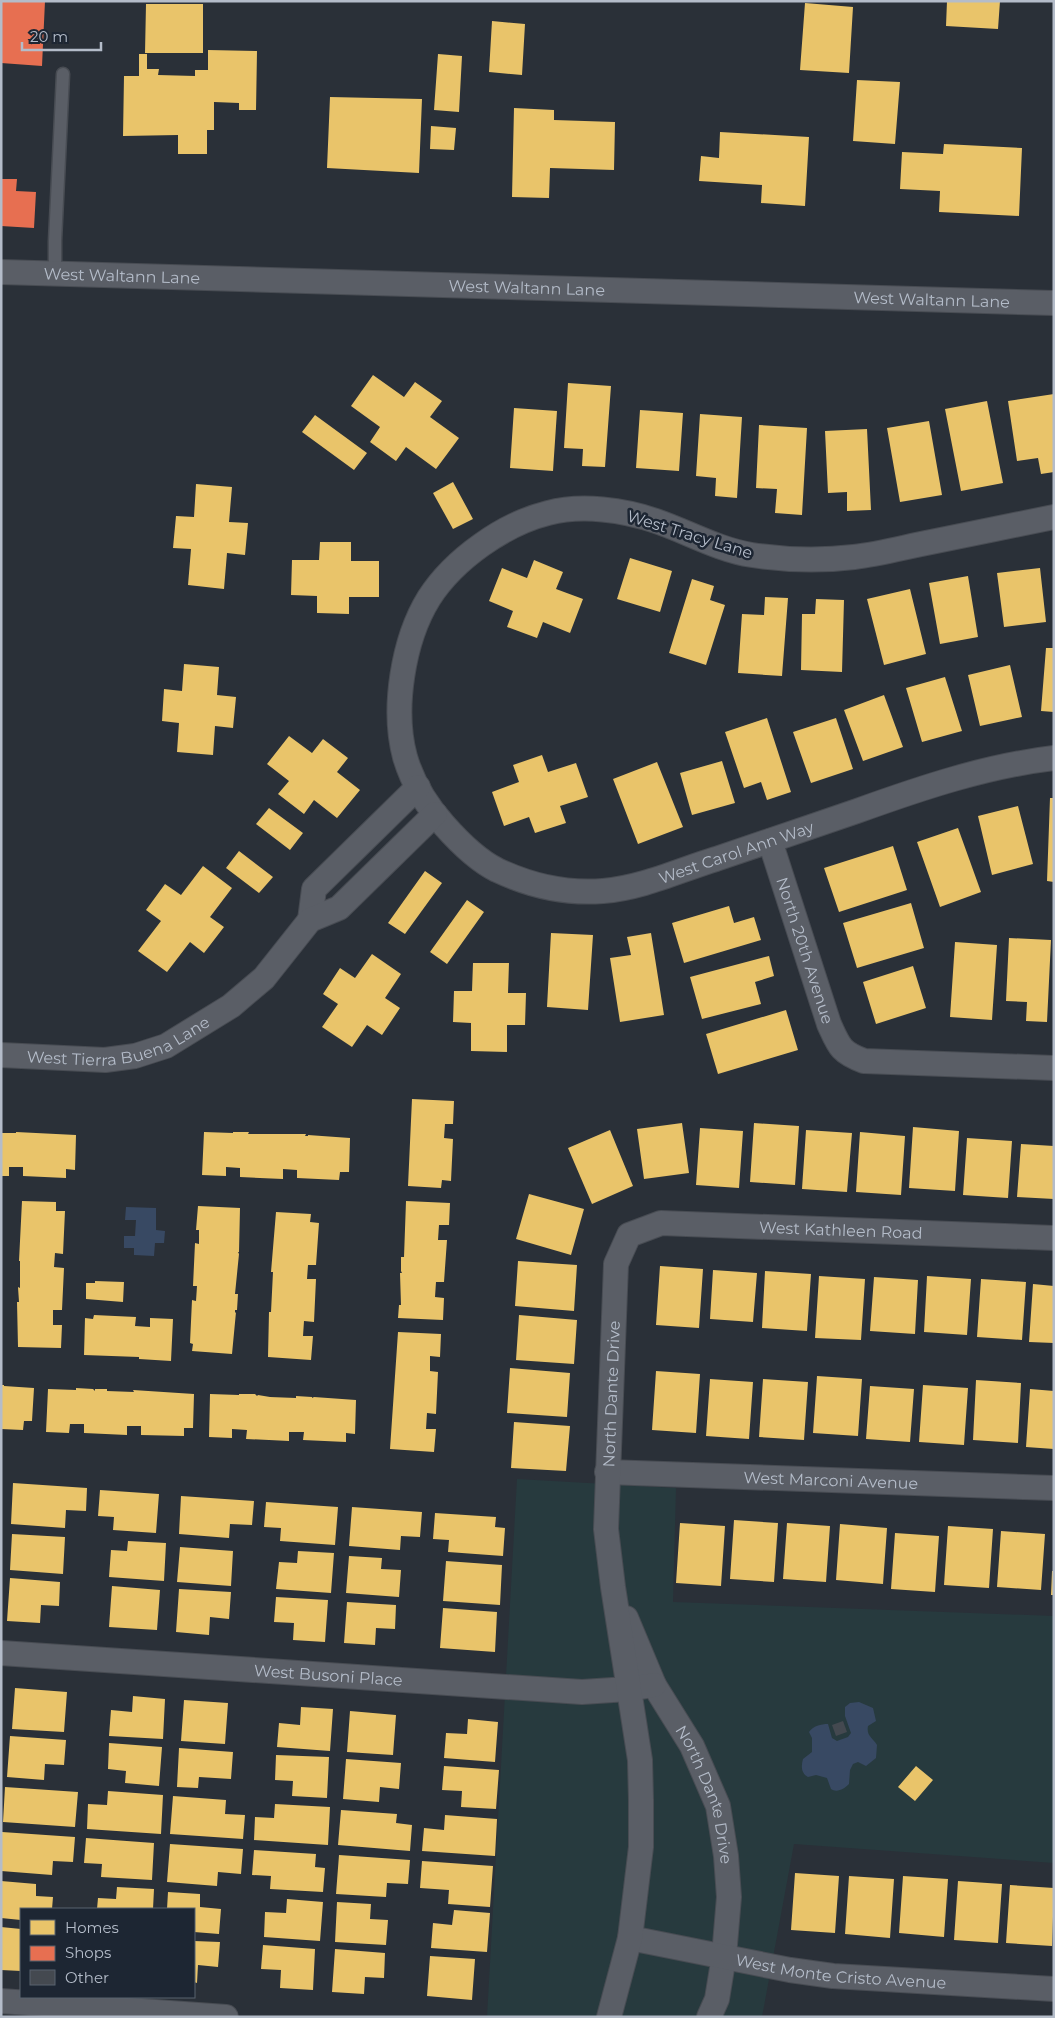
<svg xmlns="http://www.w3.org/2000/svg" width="1055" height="2018" font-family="Montserrat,sans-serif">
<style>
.green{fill:#273a3e}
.water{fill:#384963}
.homes{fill:#e9c46a}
.shops{fill:#e76f51}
.building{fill:#444950}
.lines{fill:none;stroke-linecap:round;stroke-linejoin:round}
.lane-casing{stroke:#484c53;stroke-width:15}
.street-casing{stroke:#484c53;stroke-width:26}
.lane{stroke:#5a5e66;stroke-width:12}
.street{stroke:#5a5e66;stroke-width:24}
.labels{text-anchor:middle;stroke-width:5;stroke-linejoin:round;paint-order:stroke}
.street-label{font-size:16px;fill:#b4bcc9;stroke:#1d2633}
</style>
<rect width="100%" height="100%" fill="#2a3038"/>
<path class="green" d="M517 1479 676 1488 673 1602 1054 1616V1863L794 1844 762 2017H487Z"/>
<path class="water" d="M126 1207 156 1208V1230L165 1231 164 1243H155L154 1256 134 1255V1248H124V1236H135L136 1220H125Z
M859 1702 873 1708 876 1721 868 1726C866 1736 873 1738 877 1745L876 1758 866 1766 858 1762 853 1764 850 1770 849 1784C844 1789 837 1793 831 1789L827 1778 816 1775 808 1777C801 1773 801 1766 803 1759L812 1752V1738L809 1732C813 1726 821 1724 828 1724L832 1738 837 1741 848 1737 851 1733 845 1716V1707L850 1703Z"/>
<path class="homes" d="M947 1H1000L998 29 946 26Z
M805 3 853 7 849 73 800 70Z
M146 4H203V53H145Z
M492 21 525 24 522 75 489 72Z
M208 50 257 51 256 110H239V103L214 102V130H207V154H178V135L123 136 124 76H139V54H147V69H159L158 75 195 76V70H208Z
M438 54 462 56 459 112 434 110Z
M857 80 900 82 895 144 853 141Z
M330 97 422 99 419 173 327 168Z
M514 108 554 110V120L615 122 614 170 550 168 549 198 512 197Z
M431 126 456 128 454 150 430 149Z
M720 132 809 137 805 206 761 203 762 185 699 181 701 156 719 158Z
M944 144 1022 148 1019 216 939 212 940 191 900 189 902 152 943 154Z
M373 375 404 397 415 382 442 401 430 417 459 438 436 469 406 447 396 461 370 442 380 427 351 406Z
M568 383 611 386 605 467 582 466 583 449 564 448Z
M1054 394V472L1041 474 1038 458 1017 461 1008 401Z
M987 401 1003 483 961 491 945 409Z
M514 408 557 411 553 471 510 468Z
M640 410 683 413 679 471 636 468Z
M700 414 742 417 737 498 715 496 716 478 696 476Z
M315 415 367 453 354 470 302 432Z
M929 421 942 495 900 502 887 428Z
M759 425 807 428 802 515 775 513 777 489 756 488Z
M867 429 871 510 847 511V492L828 493 825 431Z
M453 482 473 519 453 529 433 493Z
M196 484 232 487 229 522 248 523 245 555 227 553 224 589 188 585 191 549 173 548 176 516 194 517Z
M320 542H351V561H379V597H349V614L317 613V596L291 595 292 560H319Z
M630 558 672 571 660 612 617 599Z
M534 560 563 572 556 589 583 599 570 633 543 622 537 638 507 627 513 611 489 601 502 568 527 578Z
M1040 568 1046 622 1004 627 997 573Z
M968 576 978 637 940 644 929 583Z
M692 579 714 586 710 600 725 605 706 665 669 653Z
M910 589 926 654 884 665 867 599Z
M765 597 788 598 782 676 738 673 742 614 764 615Z
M816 599 844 600 842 672 801 670 802 614H815Z
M1046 648H1054V712L1041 711Z
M184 664 219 667 217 695 236 697 233 728 215 726 213 755 177 752 179 723 162 721 164 689 182 691Z
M1010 665 1022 717 980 726 968 675Z
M945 677 962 731 922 742 906 688Z
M884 695 903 747 863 761 844 710Z
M767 718 791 792 767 800 761 782 744 788 725 732Z
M836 718 853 769 811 783 793 732Z
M289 736 312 753 323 739 348 758 337 772 360 790 337 818 314 800 304 814 278 794 289 781 267 764Z
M542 755 548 772 576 763 588 797 560 806 566 823 535 833 529 817 504 826 492 792 519 782 513 765Z
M722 761 735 803 692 815 680 773Z
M657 762 683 827 638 844 613 779Z
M1050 798H1054V882L1047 881Z
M1018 806 1033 864 992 875 978 816Z
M269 808 303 833 290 850 256 824Z
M958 828 981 892 940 907 917 842Z
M893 846 907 890 839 912 824 868Z
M239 851 273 877 259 893 226 868Z
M203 866 232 888 210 917 224 927 204 953 190 942 167 972 138 951 161 921 146 910 165 884 181 895Z
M425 871 442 883 405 934 388 923Z
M467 900 484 912 447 964 430 952Z
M911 903 924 948 857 968 843 923Z
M729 906 734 923 754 917 761 940 684 963 672 923Z
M551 933 593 935 588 1010 547 1007Z
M651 933 664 1015 620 1022 610 958 631 955 627 937Z
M1009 938 1051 940 1047 1022 1026 1021 1027 1002 1006 1001Z
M955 942 997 945 992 1020 950 1017Z
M372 954 401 974 385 998 400 1008 382 1035 367 1025 352 1047 322 1027 338 1004 323 994 340 968 355 978Z
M769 956 774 976 755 982 761 1004 702 1019 690 977Z
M473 963H509L508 993H526L525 1025H507V1052L471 1051V1023L453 1022 454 991H472Z
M913 966 926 1008 876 1024 863 982Z
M786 1010 798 1050 718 1074 706 1034Z
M412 1099 454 1101 453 1124H445L444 1138 453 1139 451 1181 442 1180 441 1188 408 1186Z
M682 1123 689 1173 644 1179 637 1129Z
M754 1123 799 1126 795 1185 750 1182Z
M913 1127 959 1131 955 1191 909 1188Z
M700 1128 743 1131 739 1188 696 1185Z
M610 1130 633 1186 592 1204 568 1148Z
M806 1130 852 1133 847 1192 802 1189Z
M16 1132 76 1135 75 1170 66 1169V1178L23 1176V1167H9V1176H1V1133H16Z
M204 1132 233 1133V1132H249L248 1134H306L305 1136H308V1135L350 1138 349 1172H340L339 1180 297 1178V1170L283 1169V1179L240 1177V1168L226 1167V1176L202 1175Z
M860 1132 905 1136 901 1195 856 1192Z
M967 1138 1012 1141 1008 1198 963 1195Z
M1021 1144 1054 1146V1199L1017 1197Z
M529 1194 584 1209 571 1255 516 1239Z
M22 1201 56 1202V1211H65L63 1254 55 1253 54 1267 64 1268 62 1310H53V1325H62L61 1348 18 1347 17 1302H19L18 1287 20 1288V1261H19Z
M406 1201 450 1203 449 1225H439L438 1240H447L444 1282H436L435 1297 444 1298 443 1320 398 1318 399 1305H401L400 1273H402L401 1271V1257H404Z
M198 1206 240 1208 239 1252H238L239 1254 235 1294H238L237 1310H235V1313L236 1312 232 1354 192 1351 193 1344 190 1343 192 1300 196 1301 197 1286H193L195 1243 199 1244V1230H196Z
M276 1212 311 1214 310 1222 319 1223 316 1265H308L307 1279H316L314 1322 304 1321 303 1336H313L311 1360 268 1357 269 1312H271L273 1272H271Z
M518 1261 577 1265 574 1311 515 1306Z
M660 1266 703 1269 699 1328 656 1325Z
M713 1270 757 1273 753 1322 710 1319Z
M765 1271 811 1274 807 1331 762 1328Z
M819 1276 865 1279 861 1340 815 1338Z
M927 1276 971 1279 967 1335 924 1332Z
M874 1277 918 1280 915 1334 870 1331Z
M981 1279 1026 1282 1022 1340 977 1337Z
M95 1281 124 1282 123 1302 86 1299V1283H95Z
M1033 1284 1054 1286V1343L1029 1342Z
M94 1315 136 1317 135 1326 150 1327V1318L173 1319 171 1361 139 1359V1357L84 1355 85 1318 93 1319Z
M519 1315 577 1320 574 1364 516 1360Z
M398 1332 441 1334 440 1357 430 1356V1371L438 1372 436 1414 427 1413 426 1429H436L434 1452 390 1449Z
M510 1368 570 1373 567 1417 507 1413Z
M656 1371 700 1374 696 1433 652 1430Z
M817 1376 862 1379 858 1436 813 1433Z
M710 1379 753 1382 749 1439 706 1436Z
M763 1379 808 1382 804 1440 759 1437Z
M976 1380 1021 1383 1018 1443 973 1440Z
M1 1385H4V1386L34 1388 32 1421H24L23 1430 1 1429Z
M923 1385 968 1388 964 1445 919 1442Z
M870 1386 914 1389 910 1442 866 1439Z
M76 1388 93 1389 95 1391V1389H107V1391L134 1392 133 1390 194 1394 193 1428H184V1436L141 1435V1426H127V1435L84 1433V1424H70L69 1433 46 1432 48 1389 76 1390Z
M1030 1389 1054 1391V1449L1026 1447Z
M210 1394 239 1395V1394H255L257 1396 258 1395 270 1397 296 1398V1396L312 1397V1398L314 1397 356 1400 355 1434 346 1433V1442L303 1440 304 1432H289V1441L246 1439 247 1430 232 1429V1438L209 1437Z
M514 1422 570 1426 566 1471 511 1468Z
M13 1483 87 1488 86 1511 66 1510 65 1528 11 1524Z
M100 1490 159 1494 156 1533 113 1530 114 1517 98 1516Z
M181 1496 254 1501 252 1525 230 1524 229 1538 179 1534Z
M266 1502 338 1507 335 1545 280 1541 281 1528 264 1527Z
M352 1507 422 1512 420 1537 401 1536 400 1550 349 1546Z
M435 1513 496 1517 495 1527 505 1528 503 1556 448 1552 449 1540 433 1539Z
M734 1520 778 1523 774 1582 730 1579Z
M680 1523 725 1526 721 1586 676 1583Z
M787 1523 830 1526 826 1582 783 1579Z
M840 1524 887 1528 883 1584 836 1580Z
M948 1526 993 1529 989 1588 944 1585Z
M1001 1531 1045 1534 1041 1590 997 1587Z
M895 1533 939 1536 935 1592 891 1589Z
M12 1534 65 1537 63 1574 10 1570Z
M128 1541 166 1543 164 1581 109 1577 111 1550 127 1551Z
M180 1547 233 1551 231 1586 177 1582Z
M298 1551 334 1553 331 1593 276 1589 279 1562 297 1563Z
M349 1556 382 1558 381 1569 401 1570 399 1597 346 1593Z
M446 1561 502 1565 500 1605 443 1601Z
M1052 1571H1054V1595H1051Z
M10 1578 60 1582 59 1606 41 1605 40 1623 7 1621Z
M112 1586 160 1590 157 1630 109 1627Z
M179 1589 231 1592 229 1619 210 1617 209 1635 176 1632Z
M276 1597 328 1600 325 1642 293 1640 294 1623 274 1622Z
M347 1602 396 1605 395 1629 376 1628 375 1645 344 1643Z
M443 1608 497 1612 495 1652 440 1648Z
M15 1688 67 1692 64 1732 12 1729Z
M133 1696 165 1699 163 1739 109 1736 111 1710 132 1712Z
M184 1700 228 1703 225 1744 181 1741Z
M301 1707 333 1709 330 1751 277 1747 279 1723 300 1725Z
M350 1711 396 1715 393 1755 347 1752Z
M468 1719 498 1722 495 1762 444 1758 446 1733 467 1734Z
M10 1736 66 1740 64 1765 45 1764 44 1780 7 1777Z
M109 1743 162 1747 159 1786 125 1783 126 1771 108 1769Z
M179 1748 233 1752 231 1779 199 1777 198 1788 177 1787Z
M276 1755 329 1757 327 1798 292 1796 293 1781 275 1780Z
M346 1759 401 1763 399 1789 380 1787 379 1802 343 1799Z
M444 1766 499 1770 496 1809 461 1807 462 1791 442 1790Z
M916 1766 933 1780 915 1801 898 1787Z
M5 1787 78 1792 75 1827 3 1822Z
M108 1791 163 1795 161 1834 87 1829 88 1804 107 1805Z
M173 1796 226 1800 225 1814 245 1815 243 1839 170 1834Z
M275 1804 330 1807 328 1845 254 1840 255 1817 274 1818Z
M341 1810 397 1814 396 1823 412 1825 410 1851 338 1845Z
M445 1815 497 1819 495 1856 422 1851 424 1828 444 1830Z
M2 1832 75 1837 73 1862 53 1861 52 1875 1 1871Z
M86 1838 154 1843 152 1880 101 1877 102 1864 84 1863Z
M170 1844 243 1849 241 1874 218 1872 217 1886 167 1882Z
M254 1850 316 1854 315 1867 325 1868 323 1892 270 1889 271 1876 252 1875Z
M339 1855 410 1860 408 1884 387 1883 386 1897 336 1894Z
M422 1861 493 1866 490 1907 448 1904 449 1890 420 1888Z
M795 1873 839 1876 835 1933 791 1930Z
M849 1876 894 1879 890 1938 845 1934Z
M903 1876 948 1879 944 1937 899 1933Z
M1 1881 36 1884V1896L53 1897 52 1909H21V1920L1 1918Z
M958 1881 1002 1884 998 1943 954 1940Z
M1010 1885 1054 1888 1052 1946 1006 1943Z
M117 1887 154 1889 153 1909H97L98 1898 116 1899Z
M168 1892 200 1894V1907L221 1909 219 1934 194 1932V1909H167Z
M287 1899 323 1902 320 1941 264 1937 265 1912 286 1913Z
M337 1902 371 1904 370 1919 388 1920 386 1945 335 1942Z
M454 1910 490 1913 487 1952 431 1948 433 1923 452 1925Z
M1 1927 21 1929V1971L1 1970Z
M194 1941 220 1942 218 1967 198 1965 197 1983 194 1982Z
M263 1945 315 1949 313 1990 280 1988 281 1970 261 1969Z
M335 1949 385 1953 384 1978 365 1977 364 1994 332 1992Z
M430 1956 475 1959 472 2000 427 1996Z"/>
<path class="shops" d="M1 1H45L42 66 1 63Z
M1 179H17L16 191 36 192 34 228 1 226Z"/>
<path class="building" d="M843 1721 847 1732 836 1736 832 1725Z"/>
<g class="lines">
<g class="lane-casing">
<path id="lane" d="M55 274V241L63 74"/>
</g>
<g class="street-casing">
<g id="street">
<path id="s1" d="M1 272 1054 303"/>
<path id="s2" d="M1054 517C1013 525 972 534 931 542 905 547 880 554 854 557 821 561 785 560 752 555 719 550 688 532 656 521 624 510 582 504 548 513 504 524 454 559 429 598 403 640 392 709 405 757 412 781 427 806 444 825 459 842 477 860 497 870 531 886 566 894 603 891 642 888 680 870 716 859 764 843 810 827 857 811 921 788 986 766 1054 758"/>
<path id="s3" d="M770 841 829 1024C839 1046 840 1052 864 1061L1054 1068"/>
<path d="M310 920 314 889 418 787"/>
<path id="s4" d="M1 1055 105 1060 135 1056 166 1046 231 1006 264 978 310 920 339 908 435 814"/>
<path id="s5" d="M607 1472 1054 1488"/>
<path id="s6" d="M626 1618 654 1685 692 1746 718 1806 726 1856 729 1897 724 1956 717 1999 709 2017"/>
<path id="s7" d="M1 1653 582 1692 628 1689 654 1685"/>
<path id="s8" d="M630 1938 790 1970 833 1976 1054 1989"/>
<path d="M1 2001 226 2017"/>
<path id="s9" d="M609 2017 630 1938 641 1847V1800L640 1760 613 1587 606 1529 616 1264 629 1235 661 1223 1054 1238"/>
</g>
</g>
<use href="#lane" class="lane"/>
<use href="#street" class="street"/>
</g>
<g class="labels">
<g class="street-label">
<text dy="6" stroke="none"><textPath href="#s1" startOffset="121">West Waltann Lane</textPath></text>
<text dy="6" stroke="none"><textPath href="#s1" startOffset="526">West Waltann Lane</textPath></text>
<text dy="6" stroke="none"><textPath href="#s1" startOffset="931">West Waltann Lane</textPath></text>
<text transform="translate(690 534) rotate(17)" y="6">West Tracy Lane</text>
<text dy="6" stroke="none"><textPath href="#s2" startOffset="1229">West Carol Ann Way</textPath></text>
<text dy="6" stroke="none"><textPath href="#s3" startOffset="115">North 20th Avenue</textPath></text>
<text dy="6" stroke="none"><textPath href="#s4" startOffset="121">West Tierra Buena Lane</textPath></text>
<text dy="6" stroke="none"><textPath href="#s9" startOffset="1005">West Kathleen Road</textPath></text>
<text dy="6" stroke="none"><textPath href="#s9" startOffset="629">North Dante Drive</textPath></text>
<text dy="6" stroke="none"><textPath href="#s5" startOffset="224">West Marconi Avenue</textPath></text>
<text dy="6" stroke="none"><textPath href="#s7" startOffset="328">West Busoni Place</textPath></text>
<text dy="6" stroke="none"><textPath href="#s6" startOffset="195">North Dante Drive</textPath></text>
<text dy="6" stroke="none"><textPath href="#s8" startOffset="214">West Monte Cristo Avenue</textPath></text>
</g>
</g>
<rect width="1055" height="2018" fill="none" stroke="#b4bcc9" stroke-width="5"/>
<rect x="20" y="1908" width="175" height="90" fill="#1d2633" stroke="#59626f"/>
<rect x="30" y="1920" width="25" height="15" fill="#e9c46a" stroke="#59626f"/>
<text x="65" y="1933" font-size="15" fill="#b4bcc9">Homes</text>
<rect x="30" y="1946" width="25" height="15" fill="#e76f51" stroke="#59626f"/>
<text x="65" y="1958" font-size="15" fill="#b4bcc9">Shops</text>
<rect x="30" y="1970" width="25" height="15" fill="#444950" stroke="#59626f"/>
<text x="65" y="1983" font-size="15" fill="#b4bcc9">Other</text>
<path d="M22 42v8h79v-8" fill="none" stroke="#b4bcc9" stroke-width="2.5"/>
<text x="30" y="42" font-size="15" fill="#b4bcc9" stroke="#1d2633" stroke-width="4" paint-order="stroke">20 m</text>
</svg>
